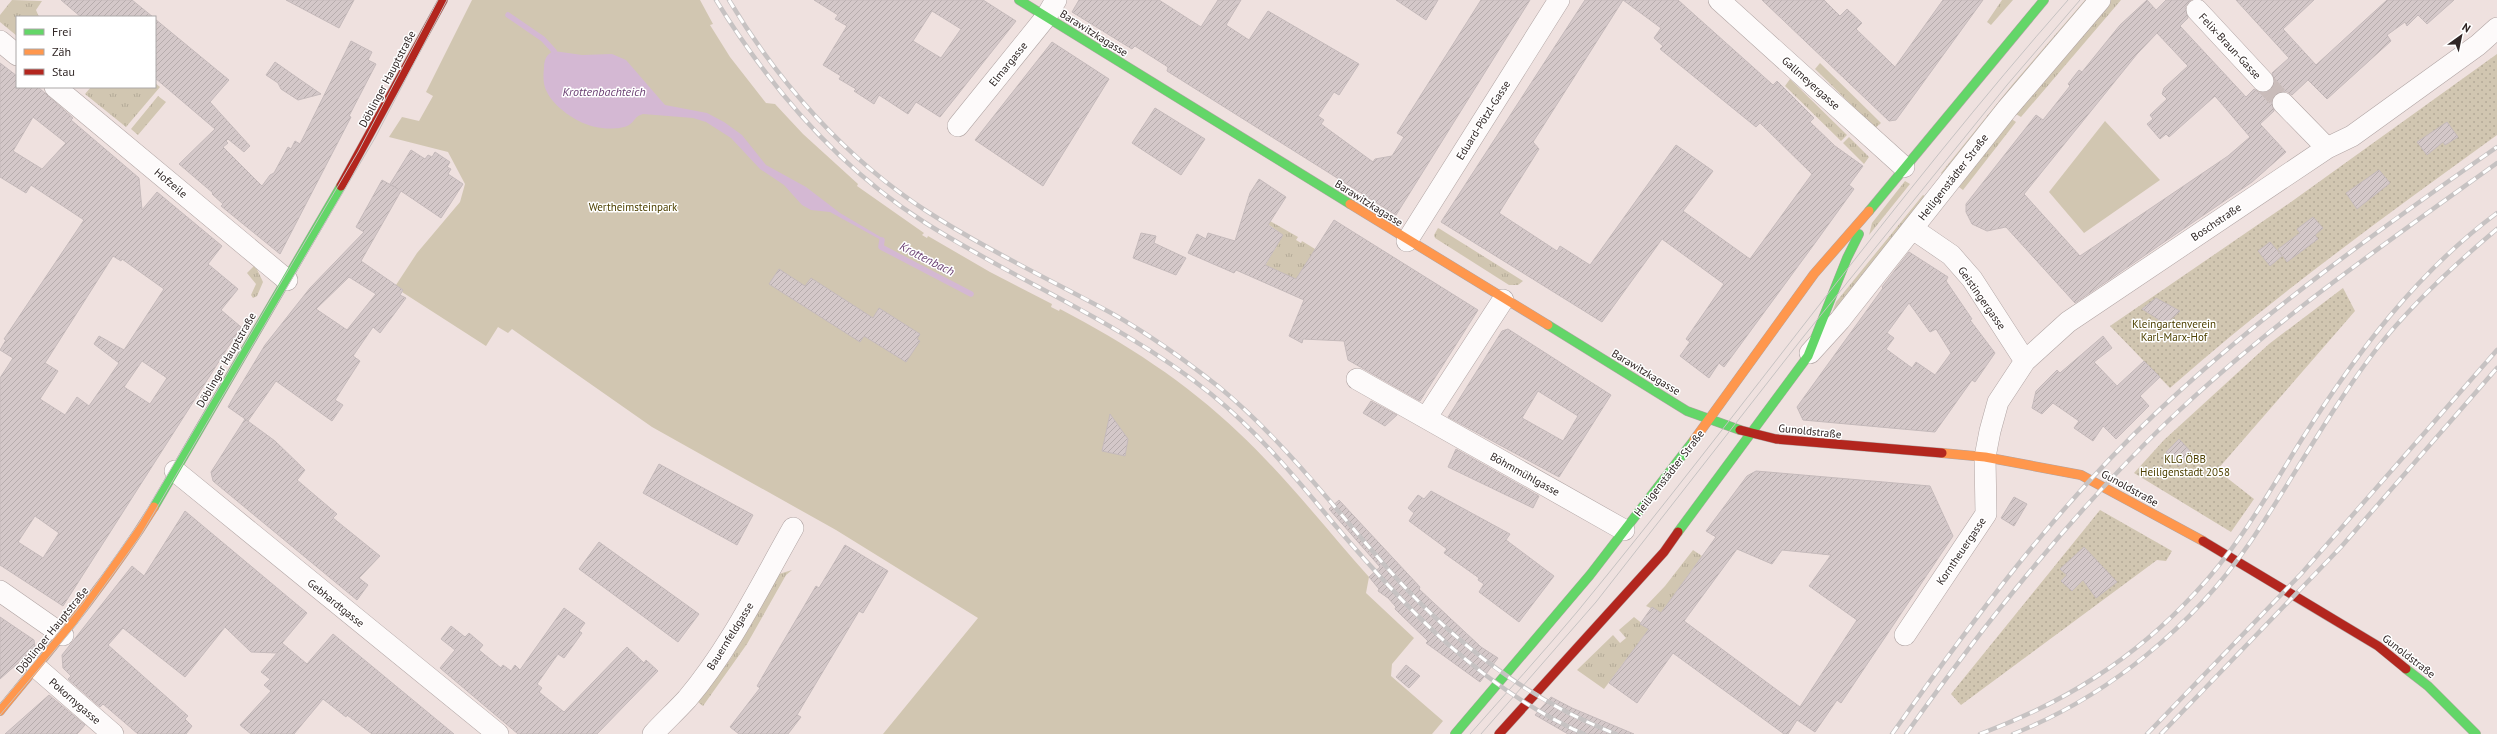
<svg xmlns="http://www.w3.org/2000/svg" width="2497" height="734" font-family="'PT Sans',sans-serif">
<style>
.grass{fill:url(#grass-tufts)}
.park{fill:#d1c6b1}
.garden{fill:url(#garden-dots)}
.water{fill:#d4b8d3}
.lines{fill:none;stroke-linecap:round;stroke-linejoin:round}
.stream{stroke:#d4b8d3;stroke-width:5.5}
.building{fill:url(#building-hatch);stroke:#c5babb;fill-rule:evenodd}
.street-tunnel{stroke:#c9bcba;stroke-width:21;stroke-dasharray:21 10;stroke-linecap:butt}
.street-casing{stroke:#b0a4a3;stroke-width:22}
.fast-casing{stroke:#b0a4a3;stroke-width:10}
.slow-casing{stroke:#b0a4a3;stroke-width:10}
.jam-casing{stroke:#b0a4a3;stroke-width:10}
.street{stroke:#fdfafa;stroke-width:21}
.fast{stroke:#63d668;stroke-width:9}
.slow{stroke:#ff974d;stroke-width:9}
.jam{stroke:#b3261e;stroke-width:9}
.tram{stroke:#c6c2c2;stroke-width:1}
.rail-casing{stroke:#c6c2c2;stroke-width:4.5}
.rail{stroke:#fff;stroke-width:3;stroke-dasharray:9;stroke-linecap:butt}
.labels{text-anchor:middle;stroke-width:3;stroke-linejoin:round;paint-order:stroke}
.street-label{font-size:11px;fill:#302625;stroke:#fff}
.park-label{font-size:11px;fill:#4d4001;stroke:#fff}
.water-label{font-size:12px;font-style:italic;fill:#6a3f72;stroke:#fff}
</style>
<defs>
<pattern id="grass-tufts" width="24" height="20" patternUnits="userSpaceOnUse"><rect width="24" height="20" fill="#d1c6b1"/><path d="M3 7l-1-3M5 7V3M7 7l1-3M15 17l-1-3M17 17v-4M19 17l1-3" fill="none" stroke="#b4aa98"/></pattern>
<pattern id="garden-dots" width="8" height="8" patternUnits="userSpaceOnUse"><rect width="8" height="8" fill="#d1c6b1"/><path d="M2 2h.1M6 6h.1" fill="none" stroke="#b4aa98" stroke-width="1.8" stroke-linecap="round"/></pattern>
<pattern id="building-hatch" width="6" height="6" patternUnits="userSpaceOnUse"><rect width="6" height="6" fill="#d4c8c9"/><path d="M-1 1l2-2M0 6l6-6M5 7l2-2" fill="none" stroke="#b6acac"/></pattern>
</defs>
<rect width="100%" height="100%" fill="#efe1df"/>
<path class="grass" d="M12 0 42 1 36 10 39 17H17V36L0 22V15Z
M2002 0H2013L1991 25 1987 22Z
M2085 0H2094L1945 177 1941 173 2012 85Z
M2110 0H2121L2021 117 2014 113Z
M1820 63 1881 123 1875 128 1815 69Z
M1790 79 1847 135 1841 141 1785 86Z
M155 83 160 87 126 127 85 94 91 87H155Z
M158 96 166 102 138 135 131 129Z
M2010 118 2016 122 1963 190 1956 185Z
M1849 137 1869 157 1864 164 1843 143Z
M1905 181 1910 184 1869 235 1872 223Z
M1923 195 1928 198 1828 324 1836 302Z
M1270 221 1298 237 1296 240 1301 243 1302 241 1315 249 1317 247 1340 262 1296 279 1263 269 1283 235 1268 224Z
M1438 228 1440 229 1523 281 1518 285H1509L1435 238 1434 235Z
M255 265 263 282 257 296 253 298 251 295 256 284 247 273Z
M1693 550 1702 556 1661 613 1646 606 1665 586Z
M792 570 786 575 747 644 703 706 698 702 731 658 779 574Z
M1634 617 1649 629 1604 689 1577 670 1613 635 1620 643 1626 638 1619 630Z"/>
<path class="park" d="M472 0H700L713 24 710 25 730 57 766 103 775 104 803 134 858 184 857 186 924 233 922 235 927 238 928 236 990 272 1052 304 1051 307 1059 311 1060 309C1125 343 1186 382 1239 433 1286 477 1326 529 1369 577L1366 593 1414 638 1392 664 1391 676 1443 721 1432 734H883L978 618 836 530 652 427 512 329 508 333 498 327 486 346 402 292 403 290 396 285 417 253 460 202 465 184 448 152 389 137 402 117 419 121 433 96 426 92Z
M2105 121 2160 180 2084 233 2049 192Z"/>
<path class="garden" d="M2497 54V135C2385 216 2273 297 2170 388L2110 326 2291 202Z
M2343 288 2355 311 2217 470 2254 499 2231 532 2134 473 2164 440 2269 344Z
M2100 510 2172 551 2166 561 2157 560 1961 705 1951 694Z"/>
<path class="water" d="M554 51 582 55 612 54 626 60 665 105 707 113 724 122 742 135 766 165 806 187 840 213 884 239 881 240 830 212 811 210 802 205 784 185 760 169 731 138 706 122 693 118 643 114C635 116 635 121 629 125 622 129 609 129 602 128 583 127 555 109 547 92 543 85 543 76 544 68 544 61 546 54 554 51Z"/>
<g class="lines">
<path class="stream" d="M508 15 543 39 554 51
M882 240 881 247 971 294"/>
</g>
<path class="building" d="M61 0H132L153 17H81Z
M286 0H354L339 28Z
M814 0H983L1016 21 940 117 916 102 908 114 879 95 874 104 854 91 856 89 839 79 841 76 823 65 847 26 835 19 838 15ZM932 11 961 29 941 58 913 41Z
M1079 0H1159L1201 27 1218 0H1241L1226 25 1249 40 1268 11 1359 64 1339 95 1334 92 1318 116 1324 120 1321 124 1373 162 1375 159 1392 156 1404 137 1397 133 1481 0H1530L1396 215 1167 71 1168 67 1135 46 1132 49 1072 12Z
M1396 0H1438L1426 20Z
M1585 0H1623L1533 142 1539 149 1499 213 1557 251 1560 246 1590 265 1676 145 1713 171 1683 211 1750 259 1812 174 1760 123 1756 127 1660 49 1663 46 1654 38 1661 28 1623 0H1678L1773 85 1777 81 1814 118 1810 122 1835 146 1863 166 1849 185 1854 189 1815 243 1724 367 1719 363 1709 378 1680 356 1690 342 1686 339 1724 284 1662 239 1602 322 1441 222Z
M1762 0H1824L1840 16 1847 9 1862 23 1856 29 1895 67 1943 0H1983L1896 120 1889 121Z
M2147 0 2156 10 2166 0H2191L2185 7 2188 18 2180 26 2246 97 2254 89 2260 93 2271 90 2275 84 2272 73 2289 58 2236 0H2314L2283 29 2316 65 2387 0H2454L2427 24 2418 15 2407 26 2405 22 2387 35 2391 41 2327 99 2308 80 2292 95 2286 91 2275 94 2271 100 2274 111 2260 124 2286 152 2252 182 2075 303 2006 227 1987 231 1972 224 1966 212V204L2036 115 2043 120 2070 86 2068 84 2079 70 2082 72 2120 25ZM2157 33 2188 66 2164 88 2162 94 2167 99 2150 115 2153 119 2147 124 2160 139 2166 134 2169 137 2215 96 2250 137 2228 156 2080 256 2024 194 2137 54Z
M155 19 229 80 210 102 250 146 244 152 228 139 226 141 228 143 223 147 262 186 270 175 274 173 288 147 291 149 295 141 300 144 351 41 372 52 368 60 376 64 349 116 351 117 280 254 221 206 223 204 212 194 213 193 179 164 215 129 155 78Z
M1052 42 1109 79 1043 186 975 140Z
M275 62 292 74 321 94 298 100 281 89 278 83 266 75Z
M0 63 17 76V87H38L73 118 71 120 139 178 142 210 157 192 222 246 208 264 238 289 221 310 241 327 63 606 0 565V378L13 358 0 350 6 340 4 339 84 220 31 185 26 193 0 177ZM33 117 66 143 42 169 13 151ZM113 256 121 261 122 259 164 289 124 350 99 336 94 344 119 363 89 406 77 397 65 415 40 399 58 371 45 363ZM142 361 167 378 150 404 124 387ZM35 516 59 533 43 558 18 542Z
M1155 108 1205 139 1181 175 1132 143Z
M2447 122 2458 137 2445 145 2443 142 2427 155 2417 142Z
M411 150 425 159 428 155 432 157 435 152 450 162 447 167 451 169 448 174 463 184 441 218 401 191 361 261 403 290 400 295 406 298 380 333 373 327 353 356 360 361 335 400 343 405 332 421 276 381 248 421 228 407 233 398 265 345 310 288 364 232 356 227 382 180 398 189 390 184ZM349 277 376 294 347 330 316 309Z
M2379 170 2390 183 2357 209 2346 193Z
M1259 179 1286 197 1268 225 1283 235 1265 265 1296 279 1334 220 1478 310 1420 401 1348 360 1344 341 1303 339 1302 343 1289 336 1304 300 1236 270 1234 273 1188 253 1197 234 1206 239 1208 233 1235 241 1250 193Z
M2313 217 2323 228 2315 235 2318 239 2287 262 2278 249 2300 233 2297 229Z
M1141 233 1156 236 1154 243 1186 258 1176 275 1133 258Z
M2270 242 2282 256 2270 266 2258 251Z
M1909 252 1948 277 1946 281 1972 319 1970 320 1995 353 1975 382 1972 380 1935 432 1803 420 1797 407 1883 288 1882 287ZM1909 303 1930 332 1936 329 1951 353 1935 375 1916 362 1912 368 1886 349 1894 338 1887 333Z
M779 269 805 286 811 278 873 318 879 308 920 334 917 339 920 341 906 362 864 336 860 342 769 284Z
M2156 298 2180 311 2166 324 2142 309Z
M1508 329 1611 395 1559 477 1448 417 1502 331ZM1538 391 1578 416 1563 441 1522 418Z
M2103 336 2112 348 2094 362 2117 386 2144 361 2160 377 2140 396 2149 406 2116 439 2103 426 2093 441 2074 428 2079 421 2053 403 2042 414 2032 408 2036 391 2057 370 2060 373Z
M1371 401 1397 415 1385 426 1363 413Z
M1110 414 1128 439 1125 456 1102 451Z
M245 419 275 441 305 470 297 480 337 514 333 518 380 556 359 578 368 585 357 600 213 481 211 472Z
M2179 439 2193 454 2179 466 2166 452Z
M1456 449 1539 496 1533 508 1448 467Z
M659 464 753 515 737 545 643 493Z
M1756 471 1930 486 1953 536 1841 703 1837 700 1815 732 1797 720 1788 734H1784L1673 653 1637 703 1609 683 1649 629 1640 624 1652 607 1661 613 1716 537 1706 531 1747 476ZM1737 549 1772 564 1782 550 1831 555 1809 586 1857 620 1800 707 1684 621Z
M1431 491 1510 534 1506 540 1554 576 1519 622 1479 592 1484 584 1478 580 1479 578 1444 553 1447 549 1409 521 1414 513 1408 508 1418 495 1424 499Z
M2014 497 2027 504 2014 526 2001 518Z
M1339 500 1420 587 1419 589 1481 647 1498 658 1480 682 1426 643 1428 641 1395 609 1396 607 1388 598 1378 591 1379 589 1369 577 1380 567 1329 509Z
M185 511 307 613 282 643 307 664 333 634 454 734H372L347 715 346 717 323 699 294 734H251L240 725 271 691 264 685 270 679 261 672 277 653 251 652 225 627 185 677 123 628 108 645 188 716 185 719 192 726 186 734H138L103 704 100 707 68 679 71 676 63 668 62 655 132 566 144 576Z
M599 542 699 614 678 642 579 569Z
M845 545 888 571 863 613 859 611 797 715 801 717 788 734H739L730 727 760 688 757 686 816 586 819 588Z
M2084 547 2117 582 2096 598 2083 580 2072 591 2061 581 2067 575 2060 569Z
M564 608 585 623 579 631 582 633 564 658 558 654 537 684 542 688 539 692 564 712 627 647 644 663 646 660 658 671 597 734H518L440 668 455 650 441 639 451 626 465 637 469 633 483 645 479 650 501 668 503 665 511 671 515 665 520 670Z
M0 617 34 640 35 648 0 679Z
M1406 665 1420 676 1409 688 1396 677Z
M49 695 85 725 77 734H5Z
M1551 697 1572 708 1634 734H1568L1535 715Z"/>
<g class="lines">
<path class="street-tunnel" d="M2263 81 2283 103"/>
<g class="street-casing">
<path id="street" d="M1719 0 1904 167
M2197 10 2263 81
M0 41 17 55
M55 87 287 280
M2283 103 2327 148
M958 126 1046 17 1056 0
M1913 229 1951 255 1972 279 2025 361
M1407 241 1559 0
M1810 353 1840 320 2007 109 2100 0
M1357 379 1624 530
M1426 418 1503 300
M175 471 498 734
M0 591 63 635
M1905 635 1986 514 1985 457 1990 431 1998 402 2025 361 2068 322 2327 148 2352 136 2478 45 2497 28
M37 668 113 734
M653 734C664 722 676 711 687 699 730 648 760 586 793 528"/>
</g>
<g class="fast-casing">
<path id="fast" d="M1019 0 1350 204
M1869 211 2044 0
M1548 325 1687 411 1740 430
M154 507 341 186
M1678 532 1808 356 1847 258 1859 234
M2406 669 2428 686 2476 734
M1455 734 1590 575 1694 440"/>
</g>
<g class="slow-casing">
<path id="slow" d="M1350 204 1548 325
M1694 440 1814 274 1869 211
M1942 453 1985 457 2081 475 2203 541
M0 711C54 645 109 580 154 507"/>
</g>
<g class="jam-casing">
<path id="jam" d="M341 186 443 0
M1740 430 1776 439 1942 453
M2203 541 2378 646 2406 669
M1499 734 1664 552 1678 532"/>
</g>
<use href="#street" class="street"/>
<use href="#fast" class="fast"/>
<use href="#slow" class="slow"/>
<use href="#jam" class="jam"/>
<path class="tram" d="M0 704 82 604 139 523 358 152 438 0
M0 715 76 625 139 538 375 138 447 0
M1470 734C1506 693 1542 654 1577 612 1743 410 1895 197 2068 0
M1481 734 1596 602 1804 336 2007 85 2080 0"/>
<g class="rail-casing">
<path id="rail" d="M716 0C769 86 838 167 924 222 1018 282 1123 323 1211 394 1258 432 1296 478 1334 524 1405 608 1482 689 1584 734
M729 0C778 82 847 160 928 212 987 250 1051 280 1113 314 1150 335 1185 360 1219 387 1287 443 1339 515 1398 580 1460 647 1530 701 1616 734
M1892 734C1973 620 2055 508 2157 412 2262 313 2380 229 2497 147
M1906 734C1985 623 2069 517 2167 422 2268 325 2383 245 2497 163
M1980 734C2064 703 2133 660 2195 593 2238 548 2269 492 2302 439 2356 354 2415 274 2497 213
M2013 734C2109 696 2193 626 2251 541 2294 477 2331 408 2378 347 2413 303 2454 265 2497 229
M2147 734 2301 574 2497 350
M2161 734 2341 547 2497 368"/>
</g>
<use href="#rail" class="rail"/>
</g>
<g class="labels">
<g class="street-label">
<text transform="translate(1094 33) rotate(32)" y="4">Barawitzkagasse</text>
<text transform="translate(2230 46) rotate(47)" y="4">Felix-Braun-Gasse</text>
<text transform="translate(1008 64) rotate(-51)" y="4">Elmargasse</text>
<text transform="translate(387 79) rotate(-62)" y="4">Döblinger Hauptstraße</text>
<text transform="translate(1811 83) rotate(42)" y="4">Gallmeyergasse</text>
<text transform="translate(1483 120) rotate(-58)" y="4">Eduard-Pötzl-Gasse</text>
<text transform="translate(1953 177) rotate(-52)" y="4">Heiligenstädter Straße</text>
<text transform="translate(171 183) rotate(40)" y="4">Hofzeile</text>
<text transform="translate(1369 203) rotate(32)" y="4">Barawitzkagasse</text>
<text transform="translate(2216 222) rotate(-34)" y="4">Boschstraße</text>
<text transform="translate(1982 298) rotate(55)" y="4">Geistingergasse</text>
<text transform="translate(226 360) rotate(-60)" y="4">Döblinger Hauptstraße</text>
<text transform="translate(1646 372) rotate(31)" y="4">Barawitzkagasse</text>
<text transform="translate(1810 431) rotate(6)" y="4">Gunoldstraße</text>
<text transform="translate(1669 473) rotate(-52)" y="4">Heiligenstädter Straße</text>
<text transform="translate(1525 474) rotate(29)" y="4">Böhmmühlgasse</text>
<text transform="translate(2130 488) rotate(29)" y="4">Gunoldstraße</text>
<text transform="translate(1961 551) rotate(-56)" y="4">Korntheuergasse</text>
<text transform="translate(336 603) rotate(39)" y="4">Gebhardtgasse</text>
<text transform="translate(52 630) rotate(-51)" y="4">Döblinger Hauptstraße</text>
<text transform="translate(730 636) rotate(-58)" y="4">Bauernfeldgasse</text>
<text transform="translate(2409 656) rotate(38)" y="4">Gunoldstraße</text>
<text transform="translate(75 701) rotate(41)" y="4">Pokornygasse</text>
</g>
<g class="park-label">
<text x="633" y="211">Wertheimsteinpark</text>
<text x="2174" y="328">Kleingartenverein<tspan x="2174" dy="13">Karl-Marx-Hof</tspan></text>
<text x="2185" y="463">KLG ÖBB<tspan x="2185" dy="13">Heiligenstadt 2058</tspan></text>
</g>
<g class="water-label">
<text x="604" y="96">Krottenbachteich</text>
<text transform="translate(927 259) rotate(27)" y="4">Krottenbach</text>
</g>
</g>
<rect x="16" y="16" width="140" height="72" fill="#ffffff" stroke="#aca8a8"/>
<rect x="24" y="29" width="20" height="6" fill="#63d668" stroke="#aca8a8"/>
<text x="52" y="36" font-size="12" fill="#302625">Frei</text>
<rect x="24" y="49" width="20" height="6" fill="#ff974d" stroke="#aca8a8"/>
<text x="52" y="56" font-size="12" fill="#302625">Zäh</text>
<rect x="24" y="69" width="20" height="6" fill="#b3261e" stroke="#aca8a8"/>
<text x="52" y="76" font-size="12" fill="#302625">Stau</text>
<g transform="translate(2461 36) rotate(33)" stroke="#ffffff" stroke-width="3" paint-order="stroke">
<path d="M0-3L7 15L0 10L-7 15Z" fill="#302625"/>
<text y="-6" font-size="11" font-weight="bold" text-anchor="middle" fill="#302625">N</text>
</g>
</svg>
